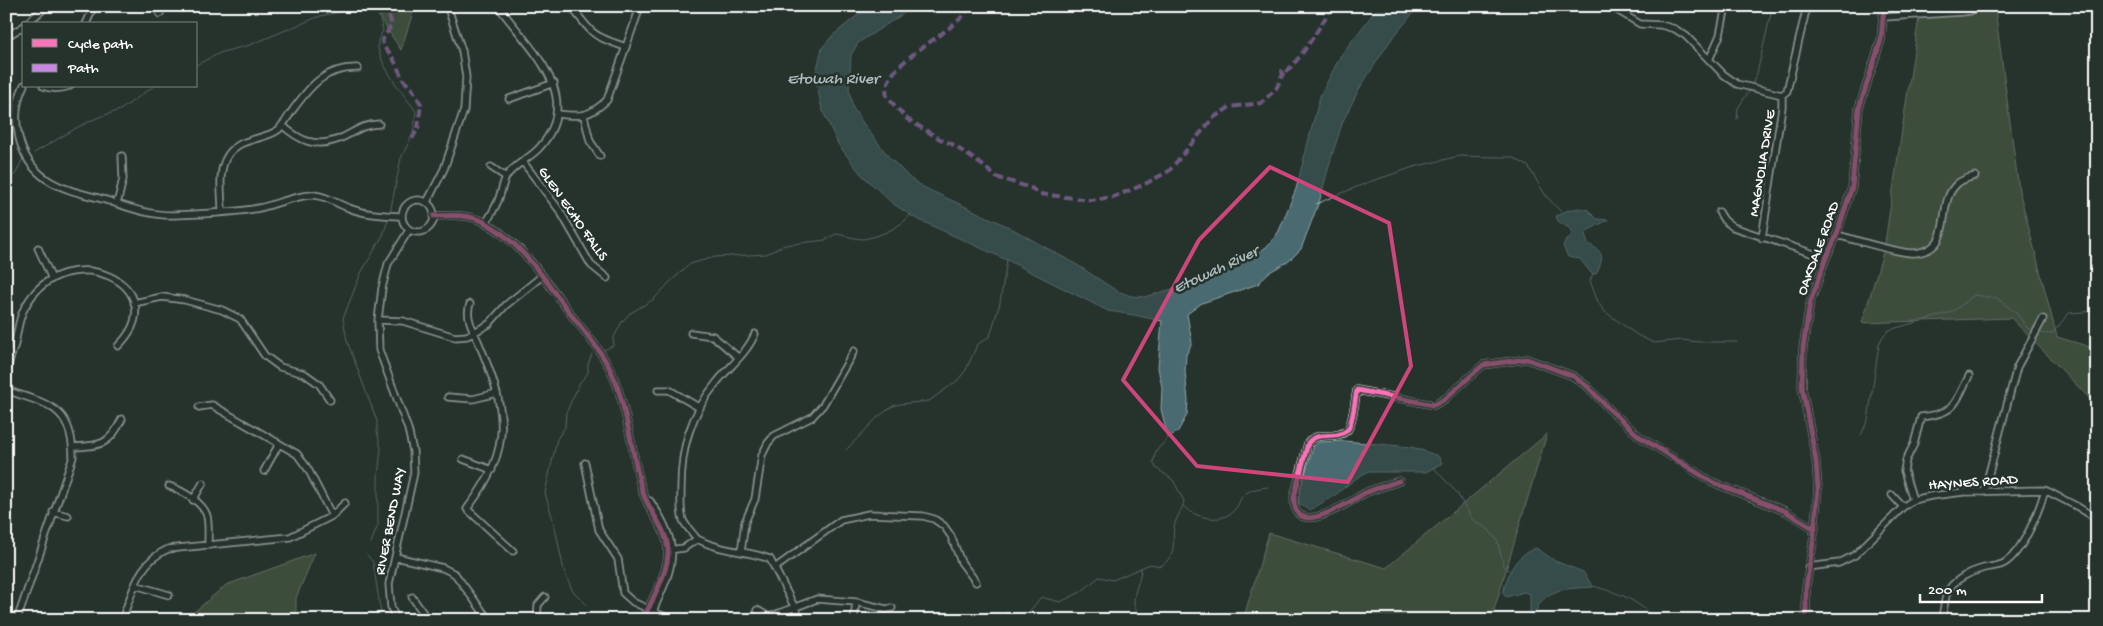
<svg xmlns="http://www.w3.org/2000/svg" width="2103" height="626" font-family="'Gochi Hand',sans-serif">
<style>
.green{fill:#5a6d50;stroke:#acb6a8}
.water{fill:#486a6f;stroke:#91a6a9}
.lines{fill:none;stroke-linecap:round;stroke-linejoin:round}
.stream{stroke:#91a6a9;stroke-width:1}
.minor-casing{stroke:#fff;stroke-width:9}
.minor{stroke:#26332d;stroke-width:5.5}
.quiet{stroke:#c787e3;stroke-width:4;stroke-dasharray:8 4;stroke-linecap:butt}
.cycleway-casing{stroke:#26332d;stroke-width:8}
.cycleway{stroke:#fb73b8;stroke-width:5}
.marked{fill:none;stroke:#ce467c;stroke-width:4;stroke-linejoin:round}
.labels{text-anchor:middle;stroke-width:5;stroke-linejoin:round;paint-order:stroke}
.street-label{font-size:15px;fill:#fff;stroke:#26332d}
.water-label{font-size:16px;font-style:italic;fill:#adbcbe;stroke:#26332d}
</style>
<rect width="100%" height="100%" fill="#26332d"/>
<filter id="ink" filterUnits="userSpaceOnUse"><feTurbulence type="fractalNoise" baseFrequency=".02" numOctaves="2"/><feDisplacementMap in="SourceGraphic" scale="10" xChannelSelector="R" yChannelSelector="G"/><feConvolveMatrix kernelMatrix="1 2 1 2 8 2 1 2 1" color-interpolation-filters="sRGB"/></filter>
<g filter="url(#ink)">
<path class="green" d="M372 6H415L401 50Z
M1995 9 2019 190 2057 337 2097 349V406L2011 318 1862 323 1884 249 1920 11Z
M1547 434 1491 620H1243L1269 533 1386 568Z
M315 553 296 598V620H190L194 612 226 585Z"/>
<path class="water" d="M869 6H915L858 43 851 55 849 89 853 108 865 126 889 157 911 179 923 187 1009 227 1077 265 1117 291 1131 296 1144 297 1207 279 1257 254 1270 244 1279 231 1296 189 1320 96 1341 55 1379 6H1419L1390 41 1359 89 1343 121 1332 155 1320 199 1301 249 1289 261 1268 273 1258 284 1202 303 1187 314 1192 343 1186 355 1185 372 1188 400 1187 415 1178 431 1168 438 1161 409 1162 387 1158 368 1162 321 1134 315 1108 311 1009 261 915 218 892 203 861 174 838 144 822 109 815 77 822 48 832 36Z
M1578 208 1588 210 1597 219 1608 220 1587 231 1585 234 1588 244C1605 252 1604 258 1596 274L1591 273 1580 259 1568 257 1563 246 1566 241 1571 237 1572 230 1558 221 1556 216 1566 211Z
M1344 441 1412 447 1438 456 1442 463 1426 472H1367L1355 479 1335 495 1310 510 1299 504 1298 495 1314 446 1319 442Z
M1536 548 1555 561 1583 572 1593 587C1574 589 1554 586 1540 603 1537 607 1536 612 1532 617L1530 612V594L1524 592 1506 597 1503 592C1509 572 1514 556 1536 548Z"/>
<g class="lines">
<path class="stream" d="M383 6 380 20 383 30C382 33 379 37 378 41 375 60 405 97 416 111L413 134 401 158 390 213
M196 65 222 52 250 45 320 16 369 6
M1752 85 1757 73 1772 9 1771 6
M1737 119 1738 108 1749 91
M34 153 78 127 99 117 120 110 154 86
M6 185 16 173 23 158
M1316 204 1366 183 1414 167 1459 156 1499 157H1512L1528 166 1546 196 1561 212
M1593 274 1590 281 1598 302 1604 311 1637 335 1654 343 1682 340 1699 342H1737
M2039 333 2052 334 2069 313 2097 311
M604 350 614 345 613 339 622 322 629 314 654 299 670 282 690 264 715 257 766 254 785 245 825 240 836 234C845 235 854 239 863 239 879 237 903 226 911 214
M1861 435 1868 420 1879 344 1883 336 1889 330 1952 312 1974 295 1997 298 2017 314 2028 329 2033 331
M846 450 878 417 893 406 900 404 929 401 957 381 966 370 977 345 990 336 1000 303 1007 260
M1433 467 1457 493 1472 519 1488 529 1497 540 1504 566 1509 571
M1183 506C1195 518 1223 525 1235 509 1240 504 1239 498 1246 493 1252 489 1260 488 1268 487
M371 543 378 525V476L381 449 377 431V421L347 341 343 318 361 273 383 235 389 217
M367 555 373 562 382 620
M1141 568C1141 579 1133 593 1134 604 1135 610 1139 615 1141 620
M1593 586C1621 594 1635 598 1656 620
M587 605 572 590 564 571 554 523 545 493 557 439 565 427 566 413 580 382 588 373V364L592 354
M1004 620 1003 614 1006 612 1026 616 1041 597 1060 602 1081 592 1099 577 1113 580 1150 564 1161 566C1180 553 1170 541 1175 523 1178 515 1183 508 1184 501L1173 480 1156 468 1153 462 1156 451 1169 437"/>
<g class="minor-casing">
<path id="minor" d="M155 6 160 14
M571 6C592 34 592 36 626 47
M1610 6 1640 24 1661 25 1675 29 1686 36 1723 74 1737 84 1782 95
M1884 17 1962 12 1970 11 1979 6
M26 24 47 6
M86 24 94 6
M6 37 24 26
M1709 60 1720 35 1726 6
M24 85C9 116 17 160 48 180 65 191 89 195 109 201 130 208 152 216 175 215 201 214 233 213 259 208 274 205 299 194 314 195 327 196 337 204 349 208 366 215 384 215 401 216
M43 86C52 90 60 89 70 86
M509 99 554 83
M557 114C581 117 589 117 607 100L638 13 636 6
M584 116 590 141 600 156
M282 125C300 141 315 148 339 139 356 132 359 125 379 124
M523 162 560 211 591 265 607 278
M491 167 506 177
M402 216a16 16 0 1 1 32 0a16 16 0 1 1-32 0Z
M427 202 444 169 464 110 466 77 462 51 449 11V6
M117 204 123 179 122 156
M222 211C222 194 217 171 228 155 240 137 262 141 278 130 283 126 288 117 292 111 310 86 325 67 358 68
M1719 212 1724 220 1733 227 1826 258
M434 216C451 215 470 214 486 223 523 244 548 284 573 317 589 337 608 359 616 383 629 418 632 455 642 490 648 511 666 527 668 549 669 572 652 599 643 620
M486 223C490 216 494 210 497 203 501 195 502 185 506 177 514 164 531 158 540 147 584 97 532 51 502 11L495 6
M1836 237 1840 236C1858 240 1899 254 1915 253 1957 249 1934 204 1957 184 1962 179 1969 178 1975 176
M1762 238 1782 107V95L1787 91 1807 6
M38 248 52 279
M134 303 162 297 185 300 222 310 240 319 265 356 280 367 305 374 319 384 330 400
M470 304C465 316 473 330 478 341 507 410 515 446 467 509L513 551
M378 320 403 321 455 337 467 336 489 324 506 305 542 276
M691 333 713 336 739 358
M6 373C8 363 12 354 15 344 18 331 18 319 25 307 65 233 179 286 118 346
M6 390C48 405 72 405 73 457L17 620
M658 390H669L700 408
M448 397 473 399 497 393
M199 407 212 405 297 454 308 469 332 516
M73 447C100 446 110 445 122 419
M463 459 492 470
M585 463 599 530 618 559 623 593 633 602 663 616 666 620
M264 471 279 444
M1399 481C1388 485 1376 488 1365 493 1349 501 1293 542 1294 497L1308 443C1317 430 1338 441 1348 429 1353 422 1355 399 1357 390L1434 405 1445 399 1483 365 1527 359 1573 376 1588 387 1608 408 1640 437 1712 482 1785 511 1815 529
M169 486C181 490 203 502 207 516 209 525 208 536 208 545
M1984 492 2017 367 2043 319
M1892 495 1903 507
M193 500 203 483
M1913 500 1904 471 1906 460 1914 444 1921 417C1956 413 1954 405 1969 376
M53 512 68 516
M697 539C693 533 686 527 683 520 680 511 681 499 681 489 681 448 690 415 717 382 730 366 747 353 755 334
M668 550 684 548 697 539C722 552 745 550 770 559L801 620
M741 552 745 522 755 499 762 455 768 443 774 436 812 417 823 405 854 351
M396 557 443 568 455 574 489 620
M1808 567 1839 563 1855 555 1903 507 1913 500 1931 496 1964 492 2045 490 2078 507 2097 519
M775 568 841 520 869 514 923 516 934 519 944 526 951 536 961 562 976 582
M135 585 169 595
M412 597 428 620
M757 610 769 617 817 599 856 602 886 609 892 608
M126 620 124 614C135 586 139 562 168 549L290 537 332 516 345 503
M396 620 391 607 389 584 414 473 413 451 408 429 379 350 378 320 382 288 388 264 409 230
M537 620 538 605 545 597
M649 620C671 569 686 551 650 501
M854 620 856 602
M1806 620V587L1813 543 1818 489 1816 461 1802 387 1803 348 1810 303 1826 258 1836 237 1852 187 1859 108 1881 40 1884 6
M1941 620C1944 611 1944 601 1947 593 1952 580 1972 571 1984 568 1992 566 1999 567 2006 562 2024 549 2039 511 2045 490"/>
</g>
<use href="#minor" class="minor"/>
<path class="quiet" d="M384 6V10L388 13 392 24 382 41 386 50 391 54 404 81 411 87 421 104 418 128 412 139
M970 6C957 34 878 62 887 97L907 119 940 139 952 144 985 167 996 177 1031 188 1040 194 1091 200 1113 197 1143 185 1169 171 1213 118 1230 107 1261 103 1276 89 1283 74 1282 71 1285 72C1301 60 1321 24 1333 6"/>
<g class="cycleway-casing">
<path id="cycleway" d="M434 216C451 215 470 214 486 223 523 244 548 284 573 317 589 337 608 359 616 383 629 418 632 455 642 490 648 511 666 527 668 549 669 572 652 599 643 620
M1399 481C1388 485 1376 488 1365 493 1349 501 1293 542 1294 497L1308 443C1317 430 1338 441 1348 429 1353 422 1355 399 1357 390L1434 405 1445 399 1483 365 1527 359 1573 376 1588 387 1608 408 1640 437 1712 482 1785 511 1815 529
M1806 620V587L1813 543 1818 489 1816 461 1802 387 1803 348 1810 303 1826 258 1836 237 1852 187 1859 108 1881 40 1884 6"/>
</g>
<use href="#cycleway" class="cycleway"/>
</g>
</g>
<path d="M0 0H2103V626H0ZM1270 167 1389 223 1411 366 1348 482 1197 466 1123 380 1199 240Z" fill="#26332d" fill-opacity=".55" fill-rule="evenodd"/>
<path class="marked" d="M1270 167 1389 223 1411 366 1348 482 1197 466 1123 380 1199 240Z"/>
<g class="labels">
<g class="street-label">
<text transform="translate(1761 163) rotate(-81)" y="5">MAGNOLIA DRIVE</text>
<text transform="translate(574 213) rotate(55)" y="5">GLEN ECHO FALLS</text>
<text transform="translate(1817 248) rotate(-70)" y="5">OAKDALE ROAD</text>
<text transform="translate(1973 481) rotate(-4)" y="5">HAYNES ROAD</text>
<text transform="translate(389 521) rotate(-79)" y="5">RIVER BEND WAY</text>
</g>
<g class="water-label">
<text x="833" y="83">Etowah River</text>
<text transform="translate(1215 268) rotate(-25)" y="6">Etowah River</text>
</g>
</g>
<rect width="2103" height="626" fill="none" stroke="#26332d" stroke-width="25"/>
<rect x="12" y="12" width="2078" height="601" fill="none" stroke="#fff" stroke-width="2" filter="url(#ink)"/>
<rect x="22" y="22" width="175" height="65" fill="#26332d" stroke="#7d8581"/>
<rect x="32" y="39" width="25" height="8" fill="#fb73b8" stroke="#7d8581"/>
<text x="68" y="48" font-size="15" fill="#ffffff">Cycle path</text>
<rect x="32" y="64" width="25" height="8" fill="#c787e3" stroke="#7d8581"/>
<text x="68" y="72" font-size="15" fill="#ffffff">Path</text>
<path d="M1920 594v8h122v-8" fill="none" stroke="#ffffff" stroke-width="2.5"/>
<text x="1928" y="594" font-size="15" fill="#ffffff" stroke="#26332d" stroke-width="4" paint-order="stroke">200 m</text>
</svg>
